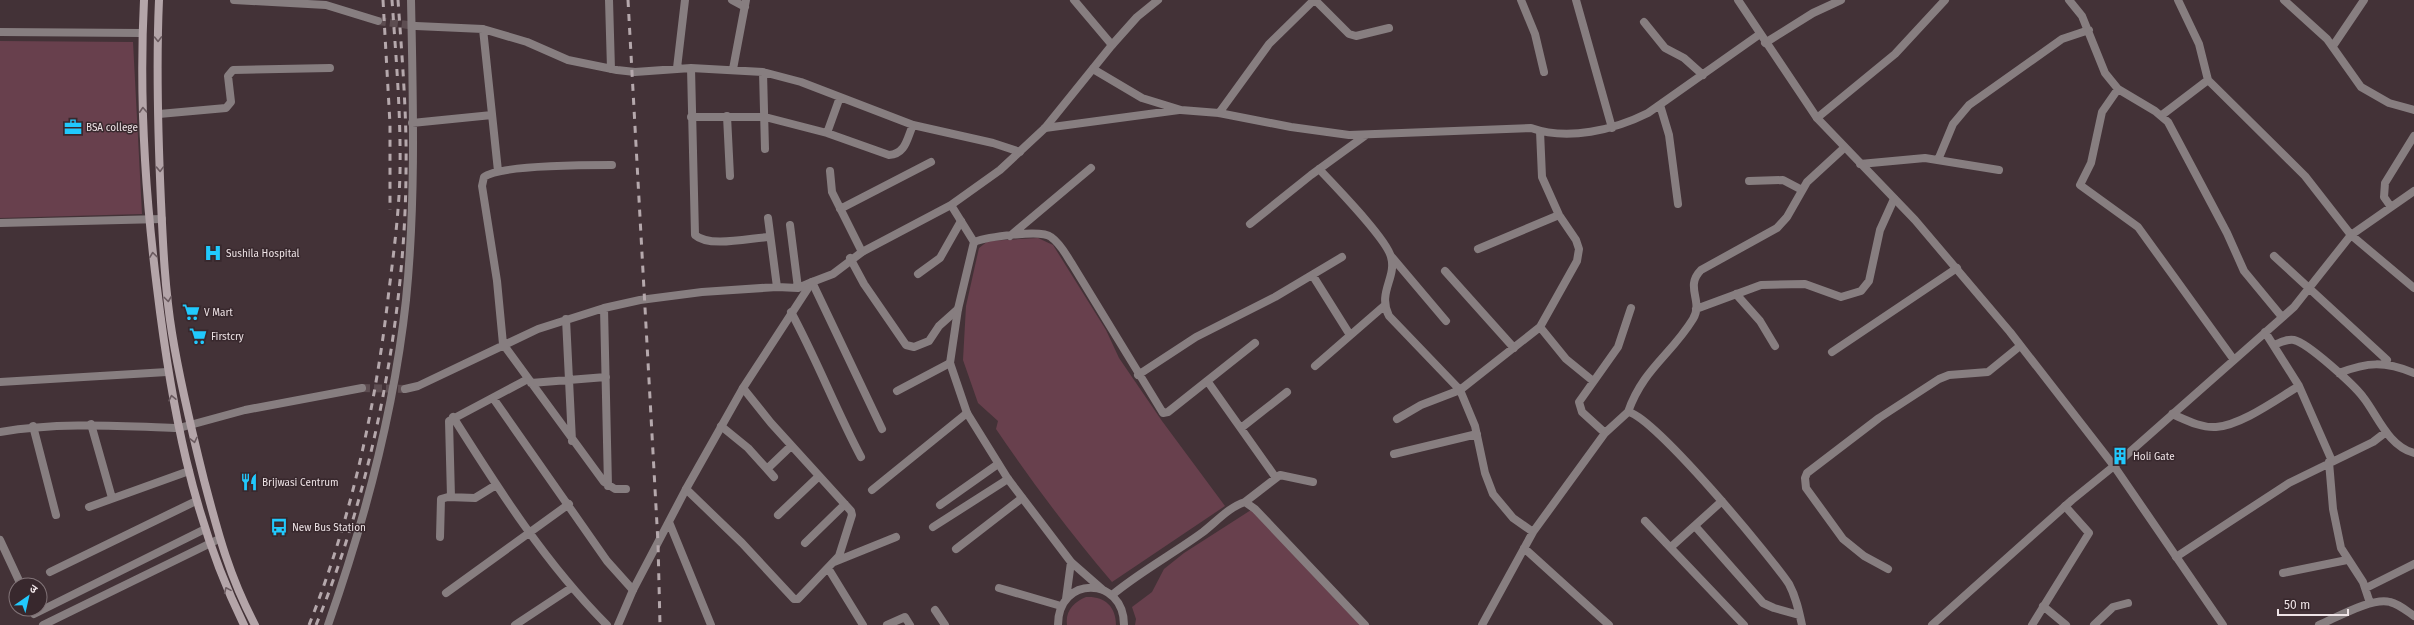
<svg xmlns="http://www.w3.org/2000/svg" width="2414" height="625" font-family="'Fira Sans','Noto Sans Devanagari',sans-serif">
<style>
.green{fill:#68404d}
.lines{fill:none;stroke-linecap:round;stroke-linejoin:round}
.minor-tunnel{stroke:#5d4d51;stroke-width:8;stroke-dasharray:8 4;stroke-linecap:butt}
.minor{stroke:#877e80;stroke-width:8}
.tertiary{stroke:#877e80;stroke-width:8}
.secondary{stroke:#b4a5a9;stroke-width:8}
.rail{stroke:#b5a8ac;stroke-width:3;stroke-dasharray:7 7;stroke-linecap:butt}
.oneway{stroke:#6a5a5f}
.labels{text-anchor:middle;stroke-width:3;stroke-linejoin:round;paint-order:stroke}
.poi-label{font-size:10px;fill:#eee3e6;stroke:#38282d;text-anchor:start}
</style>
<rect width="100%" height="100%" fill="#433237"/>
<path class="green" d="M0 41 133 42 142 214 0 218Z
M1038 238 1053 245 1106 330 1119 358 1162 421 1225 506 1112 582C1070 533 1032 482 996 429L998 421 978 403 963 360 966 306 979 248 988 241Z
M1251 510 1361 625H1135L1136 619 1132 607 1152 592 1164 569 1184 553Z
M1086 597C1104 596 1116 606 1116 625H1067C1065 611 1074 602 1086 597Z"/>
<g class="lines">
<path class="minor-tunnel" d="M378 21 416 26
M362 388 405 389"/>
<path class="minor" d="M234 0 326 5 378 21
M609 0 611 69
M732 0 745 7
M1074 0 1112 45
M1315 0 1349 34 1356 36 1389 28
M1521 0 1535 34 1544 72
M1576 0 1612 128
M2069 0 2082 16 2105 73 2118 89 2155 111 2168 122 2227 233 2244 271 2282 317
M2178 0 2199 44 2208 80 2305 176 2351 235 2414 288
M2284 0 2327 39 2361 87 2389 103 2414 110
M1644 22 1665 48 1684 58 1703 75
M416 26 483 29 527 42 568 60 617 70 635 72 691 68 763 72 801 82 913 125 993 143 1020 152
M483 29 498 171
M0 32 142 33
M1765 43 1813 13 1841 0
M2333 46 2364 0
M677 68 685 0
M691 68 695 235C709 248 750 238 769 237
M733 69 746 0
M1093 69 1142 98 1181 110 1219 113 1291 127 1349 135 1531 128C1568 141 1614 130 1648 113L1760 34
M763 72 765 149
M2118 89 2102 112 2091 163 2080 185 2138 227 2234 360
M1660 105 1669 135 1678 204
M1219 113 1269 44 1314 0
M159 114 226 108 231 102 228 76 233 70 330 68
M2162 115 2208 80
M727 116 730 176
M691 117H765L827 133 889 155C906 154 907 138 913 125
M1817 118 1895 54 1945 0
M412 123 492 115
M1045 128 1179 110
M827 133 840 97
M1938 160 1953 124 1969 105 2062 39 2089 30
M1860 164 1925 158 1999 170
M612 165C589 165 499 165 484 177L482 186 497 281 503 344 604 482 615 489H626
M1319 169C1334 185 1387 239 1391 257 1397 278 1377 292 1389 316L1460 390 1475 426 1485 473 1493 494 1513 518 1533 532
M830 171 832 192 862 252
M1749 181 1783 180 1802 190
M2391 207 2384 197 2385 183 2414 136
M840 209 931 162
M768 218 777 287
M0 223 162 219
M1250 224 1311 175 1366 135
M790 225 798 288
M1010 236 1091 168
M974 242C987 237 1041 229 1051 237 1061 244 1066 255 1072 264L1163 413 1168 412 1255 343
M1478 249 1559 215
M1391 256 1446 321
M2274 256 2387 360
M850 258 864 284 906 345 914 347 929 341 939 326 958 309
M1445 271 1514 348
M918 274 940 258 961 221
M1313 276 1350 335
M1736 294 1760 321 1775 346
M604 308 608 486
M1696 309 1761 285 1805 284 1841 297 1861 291 1869 281 1880 230 1894 199
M791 312C817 360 836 410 861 457
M566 319 572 441
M1540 327 1566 359 1593 381
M2265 332 2299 386 2332 461
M2274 345C2281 342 2287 339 2294 340 2308 343 2354 385 2363 397 2378 416 2388 446 2414 453
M1832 352 1957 268
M1315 366 1384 306
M2339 373C2368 362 2384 361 2414 373
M1138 375 1196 337 1275 297 1342 257
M0 382 167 372
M1208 382 1276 478
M531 383 606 377
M405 389 418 386 538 329 604 308 640 300 702 292 777 287 798 288 812 282 882 429
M897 391 950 363
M493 398 607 561 633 590
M1628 412C1643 369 1671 355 1693 319 1704 301 1684 287 1701 270L1777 228 1787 217 1807 182 1844 148
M2172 414C2186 420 2201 428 2216 427 2242 425 2277 399 2299 386
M453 417C499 490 546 564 607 625
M1397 419 1421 405 1460 390 1540 327 1577 261 1579 249 1576 240 1559 215 1542 177 1540 131
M91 424 112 498
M33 426 56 515
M721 426 748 448 767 469
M179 428 245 410 362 388
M1241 428 1287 392
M1605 433 1582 412 1579 402 1618 347 1631 308
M1394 454 1477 434
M2329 462 2333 509 2341 548 2363 582 2370 603
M2114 466 2294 307 2351 235 2414 191
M774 477 767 469 791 446
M686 489 742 543 794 599H798L839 556 852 515 851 511 771 423 743 388
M872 490 967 413
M451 497 449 421 528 379
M1245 502 1280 475 1313 482
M940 505 998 464
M89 507 189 471
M778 515 819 476
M1645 521 1744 625
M1695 526 1763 603 1774 608 1799 615
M933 527 1008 479
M440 537 441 499 448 497 475 498 496 485
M0 540 21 585
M805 543 845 504
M1671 547 1722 501
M1524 548 1609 625
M956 549 1022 498
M2176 557 2289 483 2373 442 2386 432
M834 562 896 537
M828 568 863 625
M1888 569 1864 556 1843 539 1806 488 1805 478 1807 473 1879 418 1939 379 1949 375 1988 372 2020 346
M50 572 196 501
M2283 573 2347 560
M999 588 1061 606
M2366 588 2414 564
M446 593 569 504
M1112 595C1141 571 1173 554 1203 532 1216 522 1229 507 1245 502L1255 509 1365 625
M2043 606 2066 625
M935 610 945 625
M34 614 205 529
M43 625 219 539
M328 625C365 520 394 411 406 300 416 200 413 100 411 0
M515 625 571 588
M887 625 905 617 910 625
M1482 625 1533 532 1605 433 1628 412C1653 415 1771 557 1789 584 1796 597 1799 611 1802 625
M2032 625 2089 533 2065 506
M2094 625 2113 607 2128 603
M2319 625C2336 618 2372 597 2390 602 2399 604 2407 611 2414 616"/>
<path class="tertiary" d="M1738 0 1817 118 1915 220 2010 332 2114 466 2223 625
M951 205 974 242 958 309 950 363 967 413 1008 479 1071 562 1103 590
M0 432C59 422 119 426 179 428
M669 522 711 625
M1066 599 1071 562
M618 625 633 590 686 489 743 388 812 282 833 274 862 252 951 205 1000 170 1045 128 1112 45 1137 17 1158 0
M1058 625C1058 575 1124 576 1124 625
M1932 625 2072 500 2114 466"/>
<path class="secondary" d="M144 0C139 96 145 193 157 288 171 404 192 519 244 625
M159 0C156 67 158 135 161 202 163 246 165 290 172 333 180 383 192 432 204 480 218 533 229 576 255 625"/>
<path class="rail" d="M383 0 390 124V210
M628 0 658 543 660 625
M309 625C352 517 376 405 389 290 394 251 399 212 400 173 401 115 396 57 392 0
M316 625C372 489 405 320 406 173 407 115 402 57 398 0"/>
</g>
<defs><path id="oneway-chevron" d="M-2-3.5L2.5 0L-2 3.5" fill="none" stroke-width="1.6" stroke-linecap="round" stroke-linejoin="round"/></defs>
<g class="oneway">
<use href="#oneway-chevron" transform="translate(158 39) rotate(89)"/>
<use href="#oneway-chevron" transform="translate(143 110) rotate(-93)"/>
<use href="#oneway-chevron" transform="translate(160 169) rotate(88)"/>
<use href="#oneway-chevron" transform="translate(153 255) rotate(-97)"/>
<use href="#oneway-chevron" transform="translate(168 299) rotate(83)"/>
<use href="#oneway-chevron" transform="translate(172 398) rotate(-102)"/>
<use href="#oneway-chevron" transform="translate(194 440) rotate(77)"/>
<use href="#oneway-chevron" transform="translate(227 590) rotate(-114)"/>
</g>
<defs>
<g id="office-bare" transform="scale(1.38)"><path d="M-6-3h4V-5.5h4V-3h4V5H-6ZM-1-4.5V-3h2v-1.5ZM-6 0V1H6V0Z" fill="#21c9fd" stroke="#38282d" stroke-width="2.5" paint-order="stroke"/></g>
<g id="hospital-bare" transform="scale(1.38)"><path d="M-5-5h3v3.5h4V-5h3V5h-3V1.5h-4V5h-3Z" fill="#21c9fd" stroke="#38282d" stroke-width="2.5" paint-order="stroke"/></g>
<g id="supermarket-bare" transform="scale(1.38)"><path d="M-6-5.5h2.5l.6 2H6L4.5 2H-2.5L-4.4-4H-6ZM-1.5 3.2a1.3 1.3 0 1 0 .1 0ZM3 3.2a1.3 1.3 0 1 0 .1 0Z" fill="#21c9fd" stroke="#38282d" stroke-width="2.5" paint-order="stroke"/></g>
<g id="building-bare" transform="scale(1.38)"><path d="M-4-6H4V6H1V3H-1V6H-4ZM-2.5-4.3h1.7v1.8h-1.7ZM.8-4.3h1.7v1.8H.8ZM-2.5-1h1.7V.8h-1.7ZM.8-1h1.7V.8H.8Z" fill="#21c9fd" stroke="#38282d" stroke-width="2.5" paint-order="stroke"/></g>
<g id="restaurant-bare" transform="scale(1.38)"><path d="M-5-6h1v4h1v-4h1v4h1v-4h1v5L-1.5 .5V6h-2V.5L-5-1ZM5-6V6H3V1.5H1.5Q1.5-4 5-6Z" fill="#21c9fd" stroke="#38282d" stroke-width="2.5" paint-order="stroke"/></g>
<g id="bus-bare" transform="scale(1.38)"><path d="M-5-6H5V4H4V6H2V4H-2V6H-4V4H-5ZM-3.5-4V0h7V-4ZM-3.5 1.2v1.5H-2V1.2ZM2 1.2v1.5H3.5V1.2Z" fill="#21c9fd" stroke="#38282d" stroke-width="2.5" paint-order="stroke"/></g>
</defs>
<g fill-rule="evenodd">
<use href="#office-bare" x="73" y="127"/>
<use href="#hospital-bare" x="213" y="253"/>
<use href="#supermarket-bare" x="191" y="312"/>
<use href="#supermarket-bare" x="198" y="336"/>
<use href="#building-bare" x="2120" y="456"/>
<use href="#restaurant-bare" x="249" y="482"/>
<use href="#bus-bare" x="279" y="527"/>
</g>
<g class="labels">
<g class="poi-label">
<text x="86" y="131">BSA college</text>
<text x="226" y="257">Sushila Hospital</text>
<text x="204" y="316">V Mart</text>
<text x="211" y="340">Firstcry</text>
<text x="2133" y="460">Holi Gate</text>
<text x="262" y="486">Brijwasi Centrum</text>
<text x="292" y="531">New Bus Station</text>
</g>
</g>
<g transform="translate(28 597) rotate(34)"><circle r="19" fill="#38282d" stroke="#817377"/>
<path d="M0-3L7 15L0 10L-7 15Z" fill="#21c9fd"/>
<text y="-6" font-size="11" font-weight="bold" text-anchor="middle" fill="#eee3e6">उ</text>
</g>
<path d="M2278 609v6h70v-6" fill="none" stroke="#eee3e6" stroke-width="2"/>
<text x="2284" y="609" font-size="12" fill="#eee3e6" stroke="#38282d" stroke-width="3" paint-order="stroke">50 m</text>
</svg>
